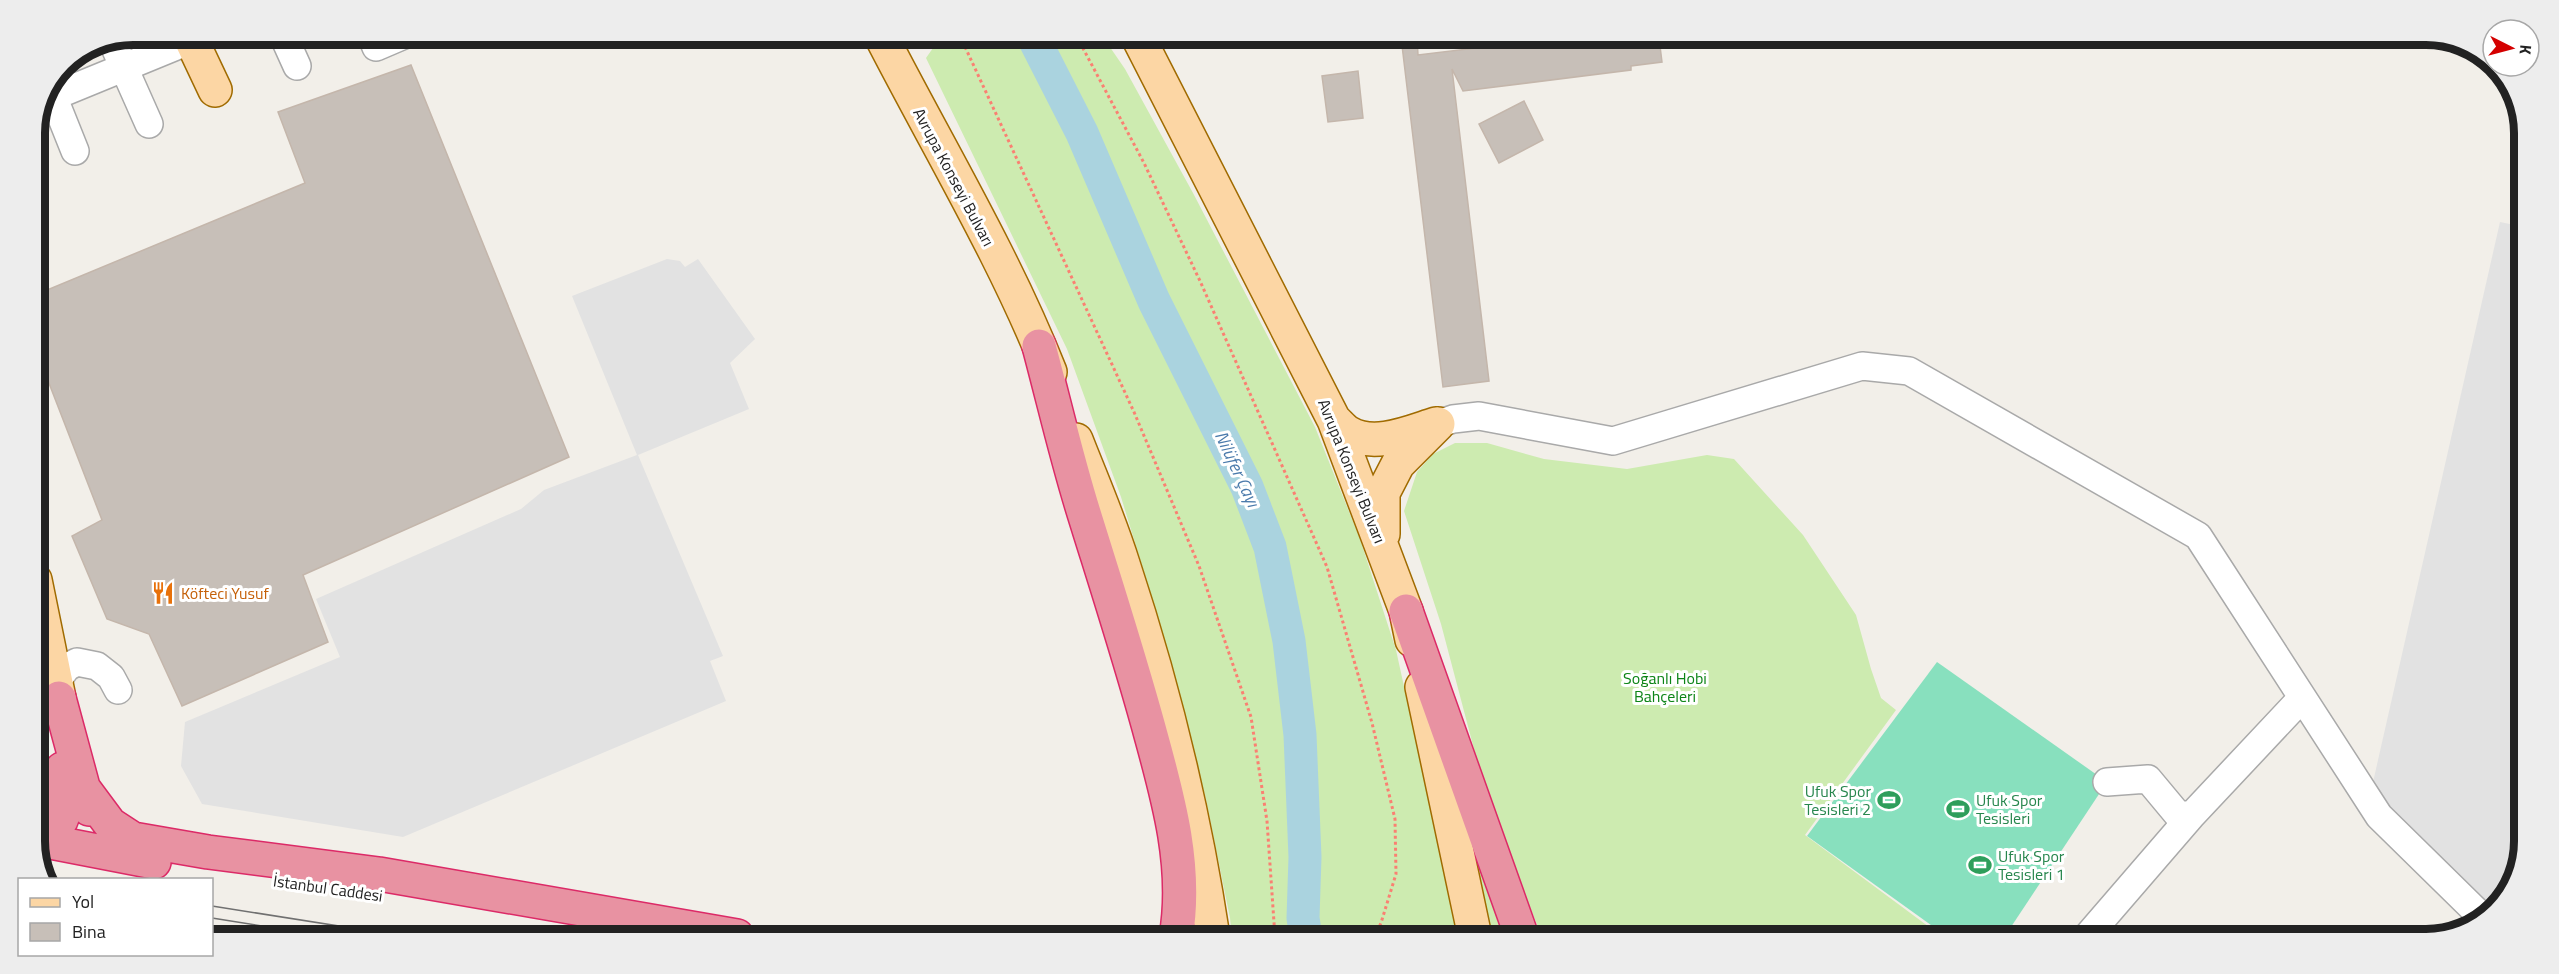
<svg xmlns="http://www.w3.org/2000/svg" width="2559" height="974" font-family="'Titillium Web',sans-serif">
<style>
.grass{fill:#cdebb0}
.pitch{fill:#88e0be}
.parking{fill:#e2e2e2}
.lines{fill:none;stroke-linecap:round;stroke-linejoin:round}
.river{stroke:#aad3df;stroke-width:33}
.building{fill:#c7bfb8;stroke:#c4b6ab;stroke-width:1.5}
.minor-casing{stroke:#a9a9a9;stroke-width:30}
.major-casing{stroke:#a06b00;stroke-width:36}
.highway-casing{stroke:#dc2a67;stroke-width:36}
.path{stroke:#fa8072;stroke-width:3;stroke-dasharray:3 3;stroke-linecap:butt}
.minor{stroke:#fff;stroke-width:27}
.major{stroke:#fcd6a4;stroke-width:33}
.highway{stroke:#e892a2;stroke-width:33}
.tram{stroke:#707070;stroke-width:1.5}
.labels{text-anchor:middle;stroke-width:6;stroke-linejoin:round;paint-order:stroke}
.street-label{font-size:16px;fill:#222;stroke:#fff}
.food-label{font-size:16px;fill:#c56008;stroke:#fff;text-anchor:start}
.park-label{font-size:16px;fill:#0c8416;stroke:#fff}
.leisure-label{font-size:16px;fill:#27864d;stroke:#fff;text-anchor:start}
.water-label{font-size:18px;font-style:italic;fill:#4a7aab;stroke:#fff}
.rim{fill:none;stroke:#222;stroke-width:8}
</style>
<rect width="100%" height="100%" fill="#f2efe9"/>
<path class="grass" d="M927 36 1103 37 1125 69 1193 193 1315 427 1360 539 1396 650 1414 732 1449 868 1463 937H1232L1230 918 1206 799 1160 624 1121 497 1067 349 926 58 933 48Z
M1455 443H1487L1544 459 1627 469 1707 455 1734 459 1803 535 1856 615 1871 669 1881 698 1896 710 1805 835 1944 938 1542 937 1488 802 1441 624 1404 511 1417 472 1433 454Z
M1468 839 1476 843 1508 937H1490Z"/>
<path class="pitch" d="M1937 662 2107 782 2003 939 1949 938 1807 836Z"/>
<path class="parking" d="M2500 222 2524 227 2519 873 2486 919 2460 928 2476 893 2371 791Z
M667 259 680 261 685 267 698 259 755 339 730 363 749 409 638 455 723 656 710 661 726 701 403 837 202 804 181 766 185 722 340 657 316 599 521 509 544 490 637 455 572 296Z"/>
<g class="lines">
<path class="river" d="M1033 37 1082 133 1154 301 1247 487 1270 547 1289 641 1300 735 1305 857 1303 918 1306 937"/>
</g>
<path class="building" d="M1401 37H1417L1418 55 1558 38H1627L1628 41 1659 38 1662 62 1631 66V70L1463 91 1452 69 1489 381 1443 387Z
M411 65 569 457 303 575 328 642 182 706 149 634 107 619 72 536 102 520 35 347V295L305 183 278 112Z
M1358 71 1363 118 1328 122 1322 76Z
M1524 101 1543 140 1499 163 1479 124Z"/>
<g class="lines">
<g class="minor-casing">
<path id="minor" d="M283 35 297 66
M371 35 376 47 404 35
M113 43 149 124
M51 91 75 151
M47 99 203 35
M1438 424 1453 419 1479 416 1613 441 1862 366 1909 371 2198 536 2379 816 2485 920
M56 682 67 667 77 662 97 666 111 677 118 690
M35 700 59 698
M2107 782 2148 779 2178 815H2192L2301 699
M2085 939 2192 815"/>
</g>
<g class="major-casing">
<path id="major" d="M189 35 215 90
M881 36C938 147 1004 256 1050 372
M1138 37 1334 420 1406 611 1412 640
M1334 420C1339 424 1343 430 1349 433 1375 448 1410 432 1436 424
M1076 440C1092 481 1110 522 1123 564 1163 685 1194 811 1213 937
M1383 534V493L1398 464 1438 424
M35 580 59 698
M1422 687 1475 937"/>
</g>
<g class="highway-casing">
<path id="highway" d="M1039 346C1054 402 1067 459 1084 513 1107 587 1131 661 1151 735 1169 800 1188 869 1176 937
M1406 611 1522 937
M59 698 89 809
M84 789 110 824 133 839 208 852 379 874 737 936
M35 837C74 830 64 797 62 769
M35 839 154 862"/>
</g>
<path class="path" d="M960 36 1134 412 1199 566 1251 717 1267 821 1275 937
M1077 37 1144 163 1200 281 1327 567 1372 723 1395 819 1396 874 1381 923 1374 937"/>
<use href="#minor" class="minor"/>
<use href="#major" class="major"/>
<use href="#highway" class="highway"/>
<path class="tram" d="M45 876 63 880
M212 906 396 935
M212 918 319 935"/>
</g>
<defs>
<g id="restaurant-bare" transform="scale(1.8)"><path d="M-5-6h1v4h1v-4h1v4h1v-4h1v5L-1.5 .5V6h-2V.5L-5-1ZM5-6V6H3V1.5H1.5Q1.5-4 5-6Z" fill="#e8710a" stroke="#fff" stroke-width="2.5" paint-order="stroke"/></g>
<g id="stadium-bare" transform="scale(1.8)"><path d="M0-5a6.5 5 0 1 0 0 10a6.5 5 0 1 0 0-10ZM-3.5-1.8h7v3.6h-7Z" fill="#2e9e5b" stroke="#fff" stroke-width="2.5" paint-order="stroke"/></g>
</defs>
<g fill-rule="evenodd">
<use href="#restaurant-bare" x="163" y="593"/>
<use href="#stadium-bare" x="1889" y="800"/>
<use href="#stadium-bare" x="1958" y="809"/>
<use href="#stadium-bare" x="1980" y="865"/>
</g>
<g class="labels">
<g class="street-label">
<text transform="translate(954 177) rotate(62)" y="6">Avrupa Konseyi Bulvarı</text>
<text transform="translate(1352 471) rotate(68)" y="6">Avrupa Konseyi Bulvarı</text>
<text transform="translate(328 888) rotate(8)" y="6">İstanbul Caddesi</text>
</g>
<g class="food-label">
<text x="181" y="599">Köfteci Yusuf</text>
</g>
<g class="park-label">
<text x="1665" y="684">Soğanlı Hobi<tspan x="1665" dy="18">Bahçeleri</tspan></text>
</g>
<g class="leisure-label">
<text x="1871" y="797" text-anchor="end">Ufuk Spor<tspan x="1871" dy="18">Tesisleri 2</tspan></text>
<text x="1976" y="806">Ufuk Spor<tspan x="1976" dy="18">Tesisleri</tspan></text>
<text x="1998" y="862">Ufuk Spor<tspan x="1998" dy="18">Tesisleri 1</tspan></text>
</g>
<g class="water-label">
<text transform="translate(1237 469) rotate(65)" y="6">Nilüfer Çayı</text>
</g>
</g>
<path d="M0 0H2559V974H0ZM133 45H2426A88 88 0 0 1 2514 133V841A88 88 0 0 1 2426 929H133A88 88 0 0 1 45 841V133A88 88 0 0 1 133 45Z" fill="#ededed" fill-rule="evenodd"/>
<path class="rim" d="M133 45H2426A88 88 0 0 1 2514 133V841A88 88 0 0 1 2426 929H133A88 88 0 0 1 45 841V133A88 88 0 0 1 133 45Z"/>
<rect x="18" y="878" width="195" height="78" fill="#ffffff" stroke="#a7a7a7" stroke-width="1.5"/>
<rect x="30" y="898" width="30" height="9" fill="#fcd6a4" stroke="#a7a7a7" stroke-width="1.5"/>
<text x="72" y="908" font-size="18" fill="#222222">Yol</text>
<rect x="30" y="923" width="30" height="18" fill="#c7bfb8" stroke="#a7a7a7" stroke-width="1.5"/>
<text x="72" y="938" font-size="18" fill="#222222">Bina</text>
<g transform="translate(2511 48) rotate(96)"><circle r="28" fill="#ffffff" stroke="#a7a7a7" stroke-width="1.5"/>
<path d="M0-4.5L10 22L0 15L-10 22Z" fill="#d40000"/>
<text y="-9" font-size="16" font-weight="bold" text-anchor="middle" fill="#222222">K</text>
</g>
</svg>
